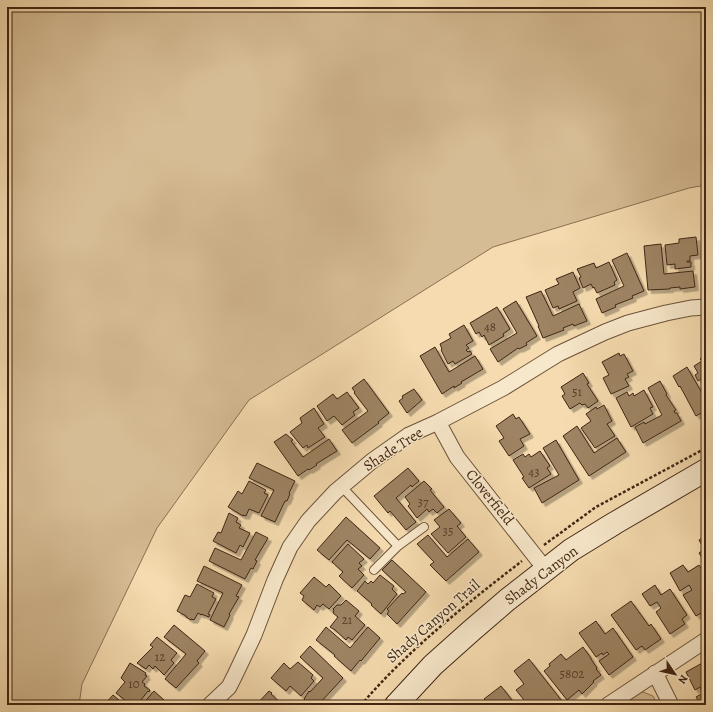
<svg xmlns="http://www.w3.org/2000/svg" width="713" height="712" font-family="Alegreya,serif">
<style>
.green{fill:#d6bc94;stroke:#8a7054}
.building{fill:#9e8464;stroke:#3f2513;filter:url(#shadow)}
.lines{fill:none;stroke-linecap:round;stroke-linejoin:round}
.service-casing{stroke:#6c523a;stroke-width:10}
.minor-casing{stroke:#6c523a;stroke-width:17}
.secondary-casing{stroke:#3f2513;stroke-width:24}
.path{stroke:#3f2513;stroke-width:2.5;stroke-dasharray:3 2;stroke-linecap:butt}
.service{stroke:#f8e8cb;stroke-width:8}
.minor{stroke:#f8e8cb;stroke-width:15}
.secondary{stroke:#f8e8cb;stroke-width:22}
.labels{text-anchor:middle;stroke-width:3;stroke-linejoin:round;paint-order:stroke}
.number-label{font-size:13px;fill:#573d27}
.street-label{font-size:15px;fill:#3f2513;stroke:#f8e8cb}
</style>
<defs>
<filter id="shadow"><feDropShadow dx="3.5" dy="3.5" stdDeviation="0" flood-color="#0004"/></filter>
</defs>
<rect width="100%" height="100%" fill="#f5dbaf"/>
<filter id="stains"><feTurbulence type="fractalNoise" baseFrequency=".005" numOctaves="4"/><feColorMatrix values="0 0 0 0 .2 0 0 0 0 .09 0 0 0 0 .02 0 0 0 .5 -.17"/></filter>
<radialGradient id="worn" r=".72"><stop offset=".6" stop-color="#630" stop-opacity="0"/><stop offset="1" stop-color="#630" stop-opacity=".3"/></radialGradient>
<path class="green" d="M7 7H706V185L689 188 493 247 249 400 157 528 82 684 79 705H7Z
M643 692 653 696 658 705H620L635 694Z"/>
<path class="building" d="M696 237 698 255 690 256V261H687V262H691V267L675 269V264L667 265 665 245 679 243V239Z
M706 237V250H703L702 238Z
M661 244 664 274 693 271 695 287 680 289V287L670 288V289L648 290 644 246Z
M627 253 644 291 632 296 633 298 615 305 616 307 602 313 596 299 624 286 612 260Z
M609 262 617 280 614 282 615 285 597 293 594 287 593 288 591 284 583 288 579 278 581 277 577 269 594 263 596 268Z
M573 272 580 288 573 292 577 301 559 309 558 306 553 308 545 290 559 284 556 279Z
M541 291 553 316 579 304 587 321 574 326 573 324 563 328 564 330 543 338 538 326H539L526 297Z
M516 301 537 336 526 343 527 345 519 349 518 348 498 362 490 349 517 333 503 309Z
M497 307 510 329 503 334 504 336 489 345 484 335 482 337 479 332 476 334 470 323Z
M464 325 473 341 466 345 469 348 466 350 468 352 470 351 472 354 455 364 453 361 448 364 441 350 442 349 440 344 451 338 449 334Z
M435 347 449 372 475 356 483 369 461 382 462 383 454 388V386L442 394 420 356Z
M706 349V387L704 388 701 382 702 381 701 379 698 381 695 375 698 373 694 366 702 361 700 359 705 356 702 352Z
M619 353 620 356 624 354 633 371 627 374 629 377 625 379 629 386 611 394 603 378 609 375 602 362Z
M687 367 702 393 706 391V410L696 416 680 386 679 387 673 376Z
M583 373 589 383 587 384 598 401 588 408 585 404 582 405 580 403 570 409 562 396 565 394 561 387Z
M364 379 389 413 378 422 379 423 352 443 342 430 368 411 354 393 355 392 352 388Z
M660 381 667 394 666 395 676 410 674 411 675 413H677L681 421 643 443 635 427 644 422 645 424 662 415 648 388Z
M414 389 422 400 407 413 399 401 403 398 402 396Z
M644 390 653 407 650 408 653 414 631 427 616 398 627 392 629 396 633 393 634 396Z
M347 392 359 408 353 412 355 415 342 425 334 416 327 421 317 406 333 394 337 399Z
M604 405 612 421 607 424 615 436 595 448 581 428 591 421 586 414 596 407 597 409Z
M314 408 324 424 318 428 325 437 308 448 307 445 303 448 290 432 302 423 300 418Z
M513 414 516 419 519 417 530 434 520 439 524 446 509 456 499 441 504 438 496 426Z
M577 426 594 453 617 438 626 452 589 476 563 436Z
M286 434 293 440 291 441 303 457 329 439 337 451 316 464 317 465 309 470 308 469 298 476 274 442Z
M556 440 579 480 542 503 534 488 559 475 543 448Z
M540 451 550 466 547 468 551 474 529 488 522 478 524 477 513 460 523 454 525 457 529 454 531 457Z
M257 463 295 481 289 493 290 494 287 501H285L275 522 261 516 274 490 249 478Z
M408 468 419 481 412 487 411 485 396 498 416 522 406 530 390 511 388 513 374 496Z
M249 481 266 490 264 493 268 495 259 513 249 509 246 516 243 515V516L228 507 238 491 242 494Z
M424 481 432 489 430 490 444 507 437 513 433 509 429 512 427 509 417 518 408 506 410 504 405 497Z
M449 509 461 523 457 526 466 537 448 553 431 534 440 527 434 520Z
M229 513 238 518 236 522 241 525 239 528 250 533 243 547 240 545 236 553 213 541 218 532 221 533Z
M346 517 380 548 370 559 347 540 329 560 317 550Z
M256 532 268 538 255 560 257 561 253 569 251 568 245 579 209 561 215 548 241 560Z
M428 535 447 557 468 539 479 552 446 581 430 565 434 562 417 544Z
M706 536V564L699 553 704 549 699 540Z
M348 544 364 559 359 563 362 566 358 569 364 575 352 588 339 576 343 572 332 562Z
M392 560 426 592 397 624 387 614 389 611 387 609 402 593 403 594 406 592 382 570Z
M683 565 688 572 699 565 706 576V596L704 598 706 602V610L696 616 683 595 692 590 689 585 680 591 670 573Z
M204 566 242 585 236 596 239 597 229 614 230 615 224 627 210 620 223 593 197 581Z
M380 575 394 586 392 589 397 594 381 614 371 605 372 604 357 591 365 581 368 584 371 581 373 583Z
M314 577 326 587 329 584 341 596 329 609 323 604 320 607 317 605 314 610 302 600 304 596 300 593Z
M197 584 214 593 212 597 216 599 208 614 210 615 209 617 201 614V615L198 613 194 620 191 619V620L186 617V616L177 611 185 595 190 597Z
M655 585 661 595 670 589 687 615 682 619 685 624 670 634 656 612 661 608 657 602 650 606 642 594Z
M346 600 359 611 355 616 365 625 352 640 348 637 346 640 334 629H333L330 627 338 617 333 613 334 610 333 609 337 605H341Z
M631 601 649 626 651 624 661 639 645 650 642 646 636 650 611 615Z
M596 621 605 634 613 628 633 657 609 675 599 661 609 654 607 652 603 655 602 653 596 657 579 633Z
M174 625 205 651 197 661 199 663 176 688 165 679 186 654 164 637Z
M326 627 350 648 368 627 380 638 361 661 360 660 351 671 334 656 335 655 316 640Z
M157 637 177 653 171 660 174 663 164 675 155 666 153 669 149 665 146 669 137 663 153 647 150 645Z
M310 646 343 678 318 705H310L304 699 309 691 310 692 323 678 300 657Z
M583 647 591 658V659L597 668 596 669 601 675 593 681 594 682 582 694 579 690 567 700 544 671 550 666 549 664 561 654 566 660Z
M529 659 562 701 561 705H534L533 703 528 705 516 690 524 684 514 671Z
M706 661V705H701L696 697 703 693 700 687 695 690 686 672Z
M298 662 313 675 311 678 314 681 301 696 290 686 286 691 271 678 284 663 290 669Z
M130 663 146 673 145 675 147 676 142 682 145 684 144 686 150 690 149 692 148 691 137 705 133 702 131 705 116 693 125 682 121 678Z
M501 686 512 700 508 705H487L488 704 484 699Z
M154 691 165 701 162 705H142Z
M269 691 272 693 271 694 283 705H256Z
M113 695 125 705H104Z"/>
<g class="lines">
<g class="service-casing">
<path id="service" d="M342 487 398 546
M374 570 398 546 424 527"/>
</g>
<g class="minor-casing">
<path id="minor" d="M438 422 457 457 546 570
M655 673 671 705
M210 705 229 687 235 675 254 635 275 580 290 547 308 521 335 492 372 461 409 435 438 422 503 388 558 354 605 332 628 323 666 313 691 308 706 307
M608 705 706 640"/>
</g>
<g class="secondary-casing">
<path id="secondary" d="M396 705 433 665 471 631 507 600 571 550 615 523 706 470"/>
</g>
<path class="path" d="M544 545 596 507 706 448
M361 705C408 650 465 605 522 561"/>
<use href="#service" class="service"/>
<use href="#minor" class="minor"/>
<use href="#secondary" class="secondary"/>
</g>
<g class="labels">
<g class="number-label">
<text x="490" y="331">48</text>
<text x="577" y="396">51</text>
<text x="534" y="476">43</text>
<text x="423" y="506">37</text>
<text x="448" y="535">35</text>
<text x="347" y="624">21</text>
<text x="160" y="661">12</text>
<text x="572" y="678">5802</text>
<text x="134" y="688">10</text>
</g>
<g class="street-label">
<text transform="translate(393 449) rotate(-33)" y="5">Shade Tree</text>
<text transform="translate(490 497) rotate(51)" y="5">Cloverfield</text>
<text transform="translate(541 575) rotate(-37)" y="5">Shady Canyon</text>
<text transform="translate(433 621) rotate(-41)" y="5">Shady Canyon Trail</text>
</g>
</g>
<rect width="713" height="712" fill="none" stroke="#f5dbaf" stroke-width="24"/>
<rect x="8" y="8" width="697" height="696" fill="none" stroke="#3f2513" stroke-width="2"/>
<rect x="12" y="12" width="689" height="688" fill="none" stroke="#3f2513"/>
<g transform="translate(675 674) rotate(124)" stroke="#f8e8cb" stroke-width="3" paint-order="stroke">
<path d="M0-3L7 15L0 10L-7 15Z" fill="#3f2513"/>
<text y="-6" font-size="11" font-weight="bold" text-anchor="middle" fill="#3f2513">N</text>
</g>
<rect width="100%" height="100%" filter="url(#stains)"/>
<rect width="100%" height="100%" fill="url(#worn)"/>
</svg>
